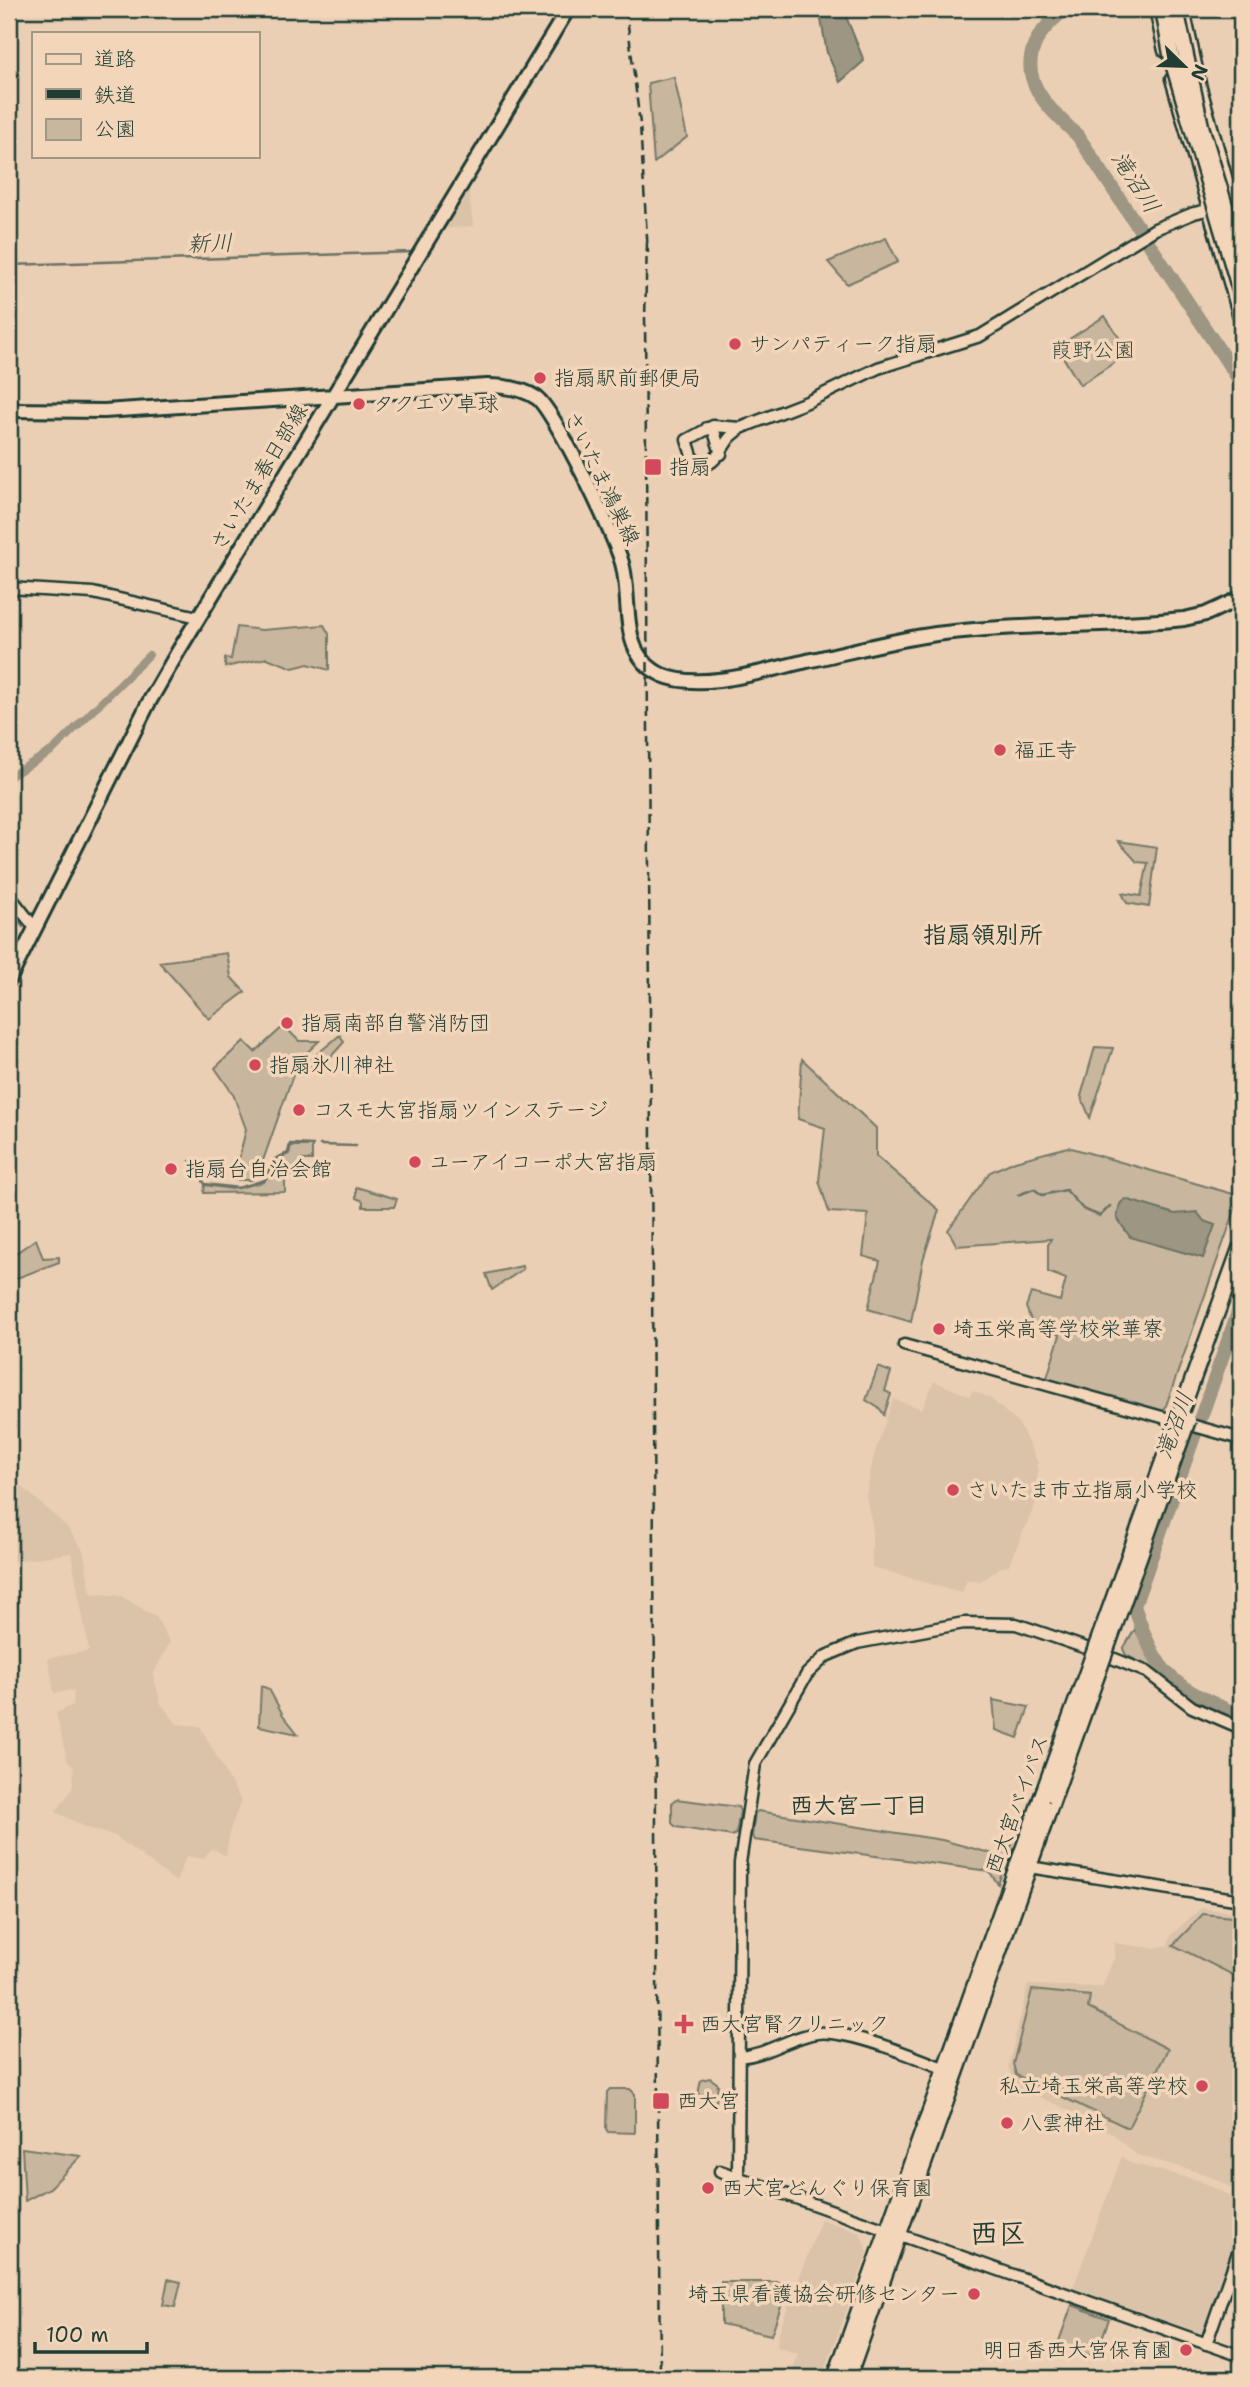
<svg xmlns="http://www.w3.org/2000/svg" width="1250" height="2387" font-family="'Shantell Sans','Klee One',sans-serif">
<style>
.built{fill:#dac3a9}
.green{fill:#c9b69e;stroke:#747a69;stroke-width:2}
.water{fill:#9c9683;stroke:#6a7263;stroke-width:2}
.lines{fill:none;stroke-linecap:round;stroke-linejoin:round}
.stream{stroke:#6a7263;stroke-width:2.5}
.canal{stroke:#9c9683;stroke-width:8}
.river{stroke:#9c9683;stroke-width:14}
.tertiary-casing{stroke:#1f3d34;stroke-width:15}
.primary-casing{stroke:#1f3d34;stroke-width:18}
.trunk-casing{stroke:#1f3d34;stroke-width:19}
.tertiary{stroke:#f3d5b9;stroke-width:10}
.primary{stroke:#f3d5b9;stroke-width:12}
.trunk{stroke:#f3d5b9;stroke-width:14}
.rail{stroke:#1f3d34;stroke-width:2.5;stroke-dasharray:10 5;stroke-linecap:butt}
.trunk-bridge-casing{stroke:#1f3d34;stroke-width:19;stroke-linecap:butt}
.trunk-bridge{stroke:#f3d5b9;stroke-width:14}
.poi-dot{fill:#d1495b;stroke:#f3d5b9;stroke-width:2.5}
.labels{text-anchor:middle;stroke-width:7;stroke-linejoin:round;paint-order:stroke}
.poi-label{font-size:21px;fill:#1f3d34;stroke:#f3d5b9;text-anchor:start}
.park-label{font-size:21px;fill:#30493f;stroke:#f3d5b9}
.street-label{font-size:21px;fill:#1f3d34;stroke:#f3d5b9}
.water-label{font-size:23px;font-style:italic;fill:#324a40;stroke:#f3d5b9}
.neighbourhood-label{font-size:23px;font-weight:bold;fill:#1f3d34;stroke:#f3d5b9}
.quarter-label{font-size:24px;font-weight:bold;fill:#1f3d34;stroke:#f3d5b9}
.district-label{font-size:28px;font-weight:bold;fill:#1f3d34;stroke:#f3d5b9}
</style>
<rect width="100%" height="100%" fill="#ebcfb4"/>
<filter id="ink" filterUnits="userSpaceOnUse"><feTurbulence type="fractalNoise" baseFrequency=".0143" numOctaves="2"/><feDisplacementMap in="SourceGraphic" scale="14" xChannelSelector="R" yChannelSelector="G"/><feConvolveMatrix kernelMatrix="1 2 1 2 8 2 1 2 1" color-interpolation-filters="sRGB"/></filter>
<g filter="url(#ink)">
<path class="built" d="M468 183 473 226 441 229Z
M934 1381 969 1396 973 1391 990 1398 1019 1424 1038 1463 1036 1503 1008 1566 1001 1567 980 1582 967 1580 962 1593 872 1567V1525L866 1496 874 1455 893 1399 922 1409Z
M9 1475 67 1527 83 1550 91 1593 121 1596 156 1617 170 1642 153 1675 161 1704 177 1724 200 1726 241 1801 230 1829 226 1856 212 1848 203 1859 186 1856 176 1882 115 1836 87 1828 56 1812 72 1789 74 1767 67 1760 56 1713 73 1705 74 1690 54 1693 48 1658 89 1651 71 1553 9 1562Z
M1201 1908 1241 1913 1239 2192 1205 2174 1137 2155 1112 2133 1054 2103 1015 2087 1008 2067 1028 1985 1102 1987 1115 1956 1114 1943 1154 1948 1168 1945 1171 1935Z
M1122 2156 1130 2163 1201 2181 1241 2202 1235 2249 1204 2331 1201 2333 1073 2288Z
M821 2219 860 2233 868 2252 822 2378H774L775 2369 791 2374 798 2354 777 2347 778 2334Z"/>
<path class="green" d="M674 77 687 137 654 163 648 83Z
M886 238 898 262 847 284 828 262Z
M1105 316 1129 353 1080 385 1057 347Z
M324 625 329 634V670L308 664 293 668 267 658 225 667V658L231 659 237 627 262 630Z
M1118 841 1157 847 1149 907 1127 903 1122 893 1141 896 1148 863 1137 862Z
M227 953 231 977 245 992 209 1019 159 962Z
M284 1026 299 1041H319L298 1061 260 1169 252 1180H234L246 1129 233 1094 215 1068 244 1041 255 1052Z
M340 1035 344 1042 319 1070 305 1064Z
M1095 1047 1113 1048 1090 1118 1081 1096Z
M802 1059 876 1128V1156L939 1210 923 1260 911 1322 868 1309 880 1261 863 1256 868 1214 829 1212 819 1181 825 1128 798 1119Z
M291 1146H312V1160H300L299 1176H285V1192L204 1193 205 1185 232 1189 264 1182 273 1161 289 1154Z
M1068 1147 1240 1196 1163 1414 1046 1381 1060 1335 1032 1323 1026 1307 1031 1293 1060 1301 1066 1279 1048 1272V1245L1051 1239 957 1246 948 1230 990 1172 1015 1161Z
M356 1187 397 1199 394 1207H363V1201L356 1198Z
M36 1239 43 1258 59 1257V1262L9 1281V1258Z
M522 1266 523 1269 492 1290 486 1274Z
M878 1367 891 1372 885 1391 891 1394 884 1415 880 1409 866 1400Z
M1135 1629 1158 1672 1126 1655 1123 1649Z
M261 1686 269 1689 283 1715 298 1734 259 1726Z
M993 1700 1029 1707 1018 1738 996 1730Z
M676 1799 738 1807 740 1811 736 1834 732 1836 676 1827 672 1823V1802Z
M758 1811 942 1840 997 1855 1012 1845 998 1884 989 1871 754 1840 752 1836 755 1813Z
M1203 1914 1241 1918V1979L1173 1945Z
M1032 1990 1090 1996 1088 2008 1168 2049 1128 2128 1016 2075 1013 2064Z
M710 2078 718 2084 716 2103 698 2094 701 2080Z
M610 2089H630L635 2094V2133L608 2132 606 2129 607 2092Z
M22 2148 81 2156 50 2188 25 2201Z
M168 2279 181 2282 175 2307 163 2305Z
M721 2282H785L788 2286 771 2335 721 2324Z
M1072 2305 1109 2319 1095 2357 1058 2344Z"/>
<path class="water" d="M819 9H843L864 61 840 82 827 53Z
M1125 1199 1175 1214 1197 1212 1204 1221 1215 1225 1203 1258 1130 1237 1117 1218 1120 1204Z"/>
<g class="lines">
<path class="stream" d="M9 265 412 252
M9 908 23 927
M320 1145 356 1146
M190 1161 205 1184 238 1188 265 1180 273 1160 288 1153 290 1144 313 1145
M1018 1195 1034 1189 1042 1195 1066 1190 1083 1209 1100 1216 1110 1206"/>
<path class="canal" d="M9 777 53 750 149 655"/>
<path class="river" d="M1064 9C1056 18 1044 27 1038 38 1014 80 1051 110 1078 136L1241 383
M1241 1304 1134 1606C1159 1680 1172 1685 1241 1716"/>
<g class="tertiary-casing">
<path id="tertiary" d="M1155 9 1164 51
M1184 9 1201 88 1241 229
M1171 79 1241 324
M707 428 714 431 721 454
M741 428C737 432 731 435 728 440 720 451 712 472 694 462L687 440 713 426 741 428 748 425 807 402 878 368 980 336 1155 229 1194 213 1241 202
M9 588 93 593 198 617
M9 895 35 928
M904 1345 1241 1439
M1112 1658 1147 1672 1192 1707 1241 1728
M1029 1867 1241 1900
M739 2057C768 2055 789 2037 817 2033 847 2029 918 2058 948 2070
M720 2171 1241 2356
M738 2177 740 1863 755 1764 807 1674 826 1656 857 1643 964 1623 1016 1624 1086 1648
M1206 2344 1241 2244"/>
</g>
<g class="primary-casing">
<path id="primary" d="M9 410 104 411 487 386C504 386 522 388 537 398 555 412 618 541 623 567 632 605 618 654 662 675 701 692 767 670 807 661 850 652 893 640 936 634 1019 623 1102 627 1184 619L1206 614 1241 598
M9 980 148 704 179 650 568 9"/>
</g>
<g class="trunk-casing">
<path id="trunk" d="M835 2378 1041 1799
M848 2378 1054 1796"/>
</g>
<use href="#tertiary" class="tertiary"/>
<use href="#primary" class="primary"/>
<use href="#trunk" class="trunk"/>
<path class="rail" d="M626 9 640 124 648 253
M647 242 645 318 660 2378"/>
<g class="trunk-bridge-casing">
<path id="trunk-bridge" d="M1163 9 1172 60 1241 294
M1176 9 1201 126 1241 259
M1054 1796 1188 1420
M1041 1799 1241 1246"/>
</g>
<use href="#trunk-bridge" class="trunk-bridge"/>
</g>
</g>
<g class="poi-dot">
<circle cx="735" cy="344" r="7"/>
<circle cx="540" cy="378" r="7"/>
<circle cx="359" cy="404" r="7"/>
<rect x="644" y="458" width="18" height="18" rx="3.5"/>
<circle cx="1000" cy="750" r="7"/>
<circle cx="287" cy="1023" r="7"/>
<circle cx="255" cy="1065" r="7"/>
<circle cx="299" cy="1110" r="7"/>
<circle cx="415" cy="1162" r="7"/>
<circle cx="171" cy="1169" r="7"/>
<circle cx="939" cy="1329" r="7"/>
<circle cx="953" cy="1490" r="7"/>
<path d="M680.5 2013.5h7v7h7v7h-7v7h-7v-7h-7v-7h7z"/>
<circle cx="1202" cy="2086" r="7"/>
<rect x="652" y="2092" width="18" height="18" rx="3.5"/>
<circle cx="1007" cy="2123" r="7"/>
<circle cx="708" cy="2188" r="7"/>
<circle cx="974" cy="2294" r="7"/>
<circle cx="1186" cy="2350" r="7"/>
</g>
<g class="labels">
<g class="poi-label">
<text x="749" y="351">サンパティーク指扇</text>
<text x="554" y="385">指扇駅前郵便局</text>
<text x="373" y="411">タクエツ卓球</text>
<text x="669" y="474">指扇</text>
<text x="1014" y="757">福正寺</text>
<text x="301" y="1030">指扇南部自警消防団</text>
<text x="269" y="1072">指扇氷川神社</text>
<text x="313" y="1117">コスモ大宮指扇ツインステージ</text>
<text x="429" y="1169">ユーアイコーポ大宮指扇</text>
<text x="185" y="1176">指扇台自治会館</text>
<text x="953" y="1336">埼玉栄高等学校栄華寮</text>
<text x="967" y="1497">さいたま市立指扇小学校</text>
<text x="700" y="2031">西大宮腎クリニック</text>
<text x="1188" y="2093" text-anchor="end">私立埼玉栄高等学校</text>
<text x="677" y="2108">西大宮</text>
<text x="1021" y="2130">八雲神社</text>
<text x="722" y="2195">西大宮どんぐり保育園</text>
<text x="960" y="2301" text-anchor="end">埼玉県看護協会研修センター</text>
<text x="1172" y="2357" text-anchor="end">明日香西大宮保育園</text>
</g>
<g class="park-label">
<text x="1093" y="357">葭野公園</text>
</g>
<g class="street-label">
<text transform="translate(259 477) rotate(-59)" y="7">さいたま春日部線</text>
<text transform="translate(602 478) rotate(64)" y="7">さいたま鴻巣線</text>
<text transform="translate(1017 1804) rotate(-70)" y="7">西大宮バイパス</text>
</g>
<g class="water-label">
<text transform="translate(1136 182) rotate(57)" y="8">滝沼川</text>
<text transform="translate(210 243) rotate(-2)" y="8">新川</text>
<text transform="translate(1174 1425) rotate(-70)" y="8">滝沼川</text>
</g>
<g class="neighbourhood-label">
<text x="859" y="1813">西大宮一丁目</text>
</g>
<g class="quarter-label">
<text x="983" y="943">指扇領別所</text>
</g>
<g class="district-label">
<text x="998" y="2243">西区</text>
</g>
</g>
<rect width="1250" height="2387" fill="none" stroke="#f3d5b9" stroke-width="35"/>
<rect x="18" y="18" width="1215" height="2352" fill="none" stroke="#1f3d34" stroke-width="2.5" filter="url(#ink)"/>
<rect x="32" y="32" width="228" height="126" fill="#f3d5b9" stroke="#9e9884" stroke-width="2"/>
<rect x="46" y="54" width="35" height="10" fill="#f3d5b9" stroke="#9e9884" stroke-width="2"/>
<text x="94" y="66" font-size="21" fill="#1f3d34">道路</text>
<rect x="46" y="89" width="35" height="10" fill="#1f3d34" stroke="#9e9884" stroke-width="2"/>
<text x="94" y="102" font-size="21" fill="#1f3d34">鉄道</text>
<rect x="46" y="119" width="35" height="21" fill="#c9b69e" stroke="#9e9884" stroke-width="2"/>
<text x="94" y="136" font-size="21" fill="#1f3d34">公園</text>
<g transform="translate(1184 66) rotate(113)" stroke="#f3d5b9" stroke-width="5" paint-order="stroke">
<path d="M0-5L12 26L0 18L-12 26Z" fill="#1f3d34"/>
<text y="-10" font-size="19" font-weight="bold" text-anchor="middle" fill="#1f3d34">N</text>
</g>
<path d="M35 2342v10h112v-10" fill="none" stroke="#1f3d34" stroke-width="3.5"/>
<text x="46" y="2342" font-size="21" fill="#1f3d34" stroke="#f3d5b9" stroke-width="5" paint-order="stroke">100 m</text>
</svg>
